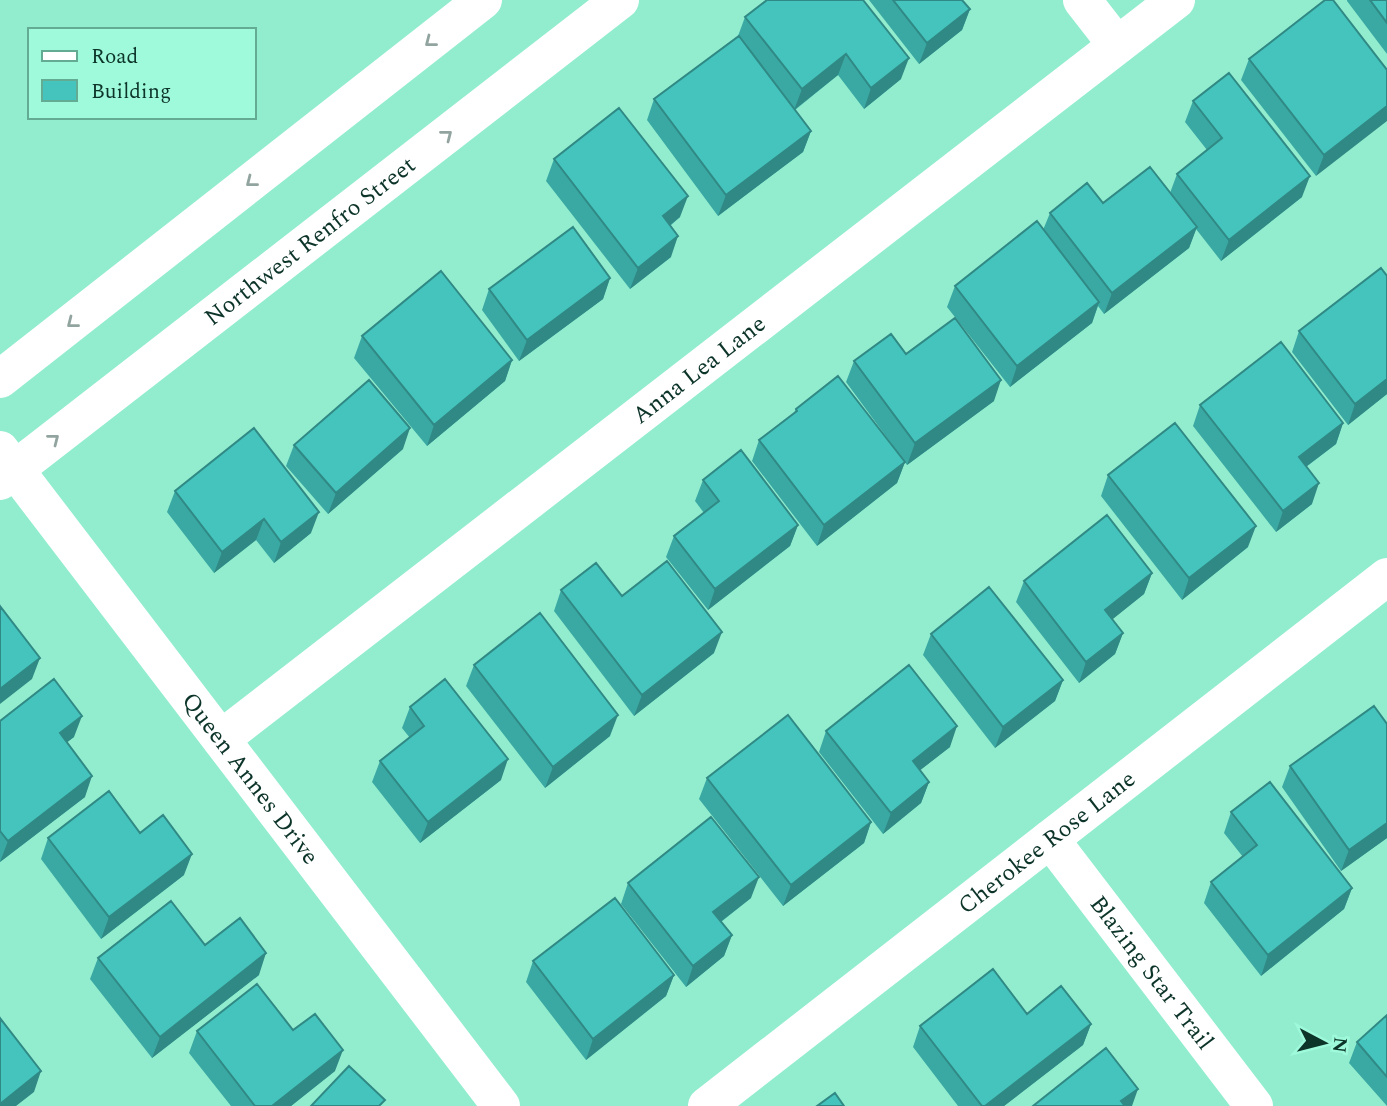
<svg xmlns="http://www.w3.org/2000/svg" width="1387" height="1106" font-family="Spectral,serif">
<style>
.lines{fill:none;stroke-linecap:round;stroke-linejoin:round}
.street{stroke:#fff;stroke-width:38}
.secondary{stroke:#fff;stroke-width:38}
.wall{fill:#3ba9a3}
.shaded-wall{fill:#308984}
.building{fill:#45c4bd;stroke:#308984;stroke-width:2}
.oneway{stroke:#92a49f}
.labels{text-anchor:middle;stroke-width:6;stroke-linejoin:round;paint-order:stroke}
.street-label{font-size:24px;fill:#0c3429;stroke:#9ffadb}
</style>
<rect width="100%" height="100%" fill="#92edce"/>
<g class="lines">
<g class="street">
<path d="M1082 0 1117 45"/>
<path id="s1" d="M0 450 501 1106"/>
<path id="s2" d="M221 739 1176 0"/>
<path id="s3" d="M1050 839 1254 1106"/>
<path id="s4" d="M707 1106 1387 577"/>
</g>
<g class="secondary">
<path d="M0 379 483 0"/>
<path id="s5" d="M0 481 620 0"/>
</g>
</g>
<path class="wall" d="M767 0 901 79 864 109 838 75 795 110 811 131 803 152 718 216 647 120 654 99 738 36 745 17Z
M869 0H962L970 9 962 30 919 64Z
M1347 0H1387V54L1347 1Z
M1249 59 1387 70 1316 176 1241 80Z
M1193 101 1302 197 1221 261 1196 229 1189 248 1104 314 1098 306 1092 323 1010 387 947 307 955 286 1043 230 1050 213 1103 203 1170 193 1177 174 1207 150 1185 122Z
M554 159 680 217 670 226 671 257 630 289 546 181Z
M610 278 603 299 519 361 482 310 489 289Z
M1299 331 1387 394 1348 425 1292 352Z
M362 336 512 360 505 381 427 446 354 358Z
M854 361 994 401 907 465 846 382Z
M1200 405 1343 423 1336 444 1306 467 1312 504 1276 532 1193 426Z
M796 409 905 462 897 483 817 546 752 461 759 440 794 413Z
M294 445 403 449 328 514 286 466Z
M1108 475 1248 547 1182 600 1101 496Z
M703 480 798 525 790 546 708 610 666 557 674 536 704 513 695 501Z
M175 491 311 533 274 563 256 540 214 573 167 512Z
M1152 573 1144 594 1112 619 1123 633 1115 654 1079 683 1016 602 1024 581Z
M561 590 622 596 714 653 634 716 554 611Z
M931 634 1063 680 1055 701 995 748 923 655Z
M474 665 610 736 545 788 466 686Z
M410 707 501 780 420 843 372 782 380 761 410 738 402 728Z
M0 721 74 737 67 742 85 797 0 862Z
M1387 724V838L1341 871 1282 787 1290 766Z
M826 731 950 747 920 770 929 782 921 803 883 834 819 752Z
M707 778 871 822 864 843 783 906 699 799Z
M1231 812 1352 888 1344 909 1261 976 1204 903 1211 882 1243 857 1224 833Z
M140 833 184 875 101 939 41 859 48 838Z
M628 883 751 898 721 922 732 935 724 956 686 987 621 904Z
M205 945 259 975 152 1058 90 979 98 958Z
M533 961 674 975 666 996 586 1060 526 982Z
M1387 1015V1106L1349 1063 1357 1042Z
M1091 1024 1083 1045 1004 1106H958L913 1047 920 1026Z
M293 1030 335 1071 291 1106H231L189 1053 197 1031Z"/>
<path class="shaded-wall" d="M970 9 962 30 919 64 927 43Z
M846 54 838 75 794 110 802 89Z
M909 58 901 79 864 109 871 88Z
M1387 106V121L1316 176 1324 155Z
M811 131 803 152 718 216 726 195Z
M1310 176 1302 197 1221 261 1229 240Z
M688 196 680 217 655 237 663 216Z
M1197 227 1189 248 1104 314 1112 293Z
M678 236 671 257 630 289 638 268Z
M610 278 603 299 519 361 527 340Z
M1099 302 1092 323 1010 387 1017 366Z
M512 360 505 381 427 446 434 425Z
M1387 379V394L1348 425 1355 404Z
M1001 380 994 401 907 465 915 443Z
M1343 423 1336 444 1291 478 1299 457Z
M410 428 403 449 328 514 336 493Z
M905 462 897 483 817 546 824 525Z
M1319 483 1312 504 1276 532 1283 511Z
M319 512 311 533 274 563 281 542Z
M264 519 256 540 214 573 222 552Z
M798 525 790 546 708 610 715 589Z
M1256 526 1248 547 1182 600 1189 578Z
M1152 573 1144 594 1098 631 1105 610Z
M722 632 714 653 634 716 642 695Z
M1123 633 1115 654 1079 683 1086 662Z
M40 658 32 679 0 704V689Z
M1063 680 1055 701 995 748 1003 727Z
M618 715 610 736 545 788 553 767Z
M82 716 74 737 52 754 60 733Z
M957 726 950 747 905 782 913 761Z
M508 759 501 780 420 843 428 822Z
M92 776 85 797 0 862 8 841Z
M929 782 921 803 883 834 891 813Z
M871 822 864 843 783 906 791 885Z
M1387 823V838L1341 871 1349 850Z
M192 854 184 875 101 939 109 917Z
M759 877 751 898 706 933 713 912Z
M1352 888 1344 909 1261 976 1268 955Z
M732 935 724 956 686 987 693 966Z
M266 953 259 975 152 1058 160 1037Z
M674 975 666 996 586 1060 593 1039Z
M1091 1024 1083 1045 1004 1106H985Z
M343 1050 335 1071 291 1106H272Z
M41 1071 34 1092 16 1106H0V1104Z
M1138 1089 1132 1106H1120L1121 1101Z"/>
<path class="building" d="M767 0H863L909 58 871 88 846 54 802 89 745 17Z
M893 0H962L970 9 927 43Z
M1325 0H1333L1387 70V106L1324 155 1249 59Z
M1370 0H1387V23Z
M739 36 811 131 726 195 654 99Z
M1229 73 1310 176 1229 240 1177 174 1222 138 1193 101Z
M619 108 688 196 663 216 678 236 638 268 554 159Z
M1150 167 1197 227 1112 293 1050 213 1087 183 1103 203Z
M1037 221 1099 302 1017 366 955 286Z
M573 227 610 278 527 340 489 289Z
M1381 268 1387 276V379L1355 404 1299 331Z
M441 271 512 360 434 425 362 336Z
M955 318 1001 380 915 443 854 361 891 334 906 354Z
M1281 342 1343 423 1299 457 1319 483 1283 511 1200 405Z
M838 376 905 462 824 525 759 440 797 411 796 409Z
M369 380 410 428 336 493 294 445Z
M1175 423 1256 526 1189 578 1108 475Z
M254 428 319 512 281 542 264 519 222 552 175 491Z
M741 450 798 525 715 589 674 536 719 501 703 480Z
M1107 515 1152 573 1105 610 1123 633 1086 662 1024 581Z
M667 561 722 632 642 695 561 590 596 563 622 596Z
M989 587 1063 680 1003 727 931 634Z
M0 606 40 658 0 689Z
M540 613 618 715 553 767 474 665Z
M909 665 957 726 913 761 929 782 891 813 826 731Z
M54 679 82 716 60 733 92 776 8 841 0 831V721Z
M445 679 508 759 428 822 380 761 424 726 410 707Z
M1374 706 1387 724V823L1349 850 1290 766Z
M788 715 871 822 791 885 707 778Z
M1270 782 1352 888 1268 955 1211 882 1257 845 1231 812Z
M109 791 140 833 163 815 192 854 109 917 48 838Z
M711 817 759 877 713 912 732 935 693 966 628 883Z
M615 898 674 975 593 1039 533 961Z
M171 901 205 945 240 918 266 953 160 1037 98 958Z
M993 969 1027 1014 1061 986 1091 1024 985 1106H982L920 1026Z
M257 984 293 1030 315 1014 343 1050 272 1106H255L197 1031Z
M1387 1015V1077L1357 1042Z
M0 1018 41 1071 0 1104Z
M1106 1048 1138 1089 1121 1101 1125 1106H1033Z
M349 1066 385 1100 379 1106H311Z
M835 1093 844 1106H817Z"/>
<defs><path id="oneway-chevron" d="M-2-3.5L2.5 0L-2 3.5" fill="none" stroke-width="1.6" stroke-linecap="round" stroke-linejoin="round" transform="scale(1.75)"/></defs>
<g class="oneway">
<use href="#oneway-chevron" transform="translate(430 42) rotate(142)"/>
<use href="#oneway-chevron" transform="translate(447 135) rotate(-38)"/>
<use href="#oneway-chevron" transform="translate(251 182) rotate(142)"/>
<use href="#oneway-chevron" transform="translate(72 323) rotate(142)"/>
<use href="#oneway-chevron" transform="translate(54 439) rotate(-38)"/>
</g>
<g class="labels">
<g class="street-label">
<text dy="8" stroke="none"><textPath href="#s5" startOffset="392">Northwest Renfro Street</textPath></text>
<text dy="8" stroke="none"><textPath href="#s2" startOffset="604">Anna Lea Lane</textPath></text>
<text dy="8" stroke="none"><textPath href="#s1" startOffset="413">Queen Annes Drive</textPath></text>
<text dy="8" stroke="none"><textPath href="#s4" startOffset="430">Cherokee Rose Lane</textPath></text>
<text dy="8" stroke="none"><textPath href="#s3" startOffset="168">Blazing Star Trail</textPath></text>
</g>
</g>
<rect x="28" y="28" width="228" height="91" fill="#9ffadb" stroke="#64ab94" stroke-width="2"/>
<rect x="42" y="51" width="35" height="10" fill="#ffffff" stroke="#64ab94" stroke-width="2"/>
<text x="91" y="63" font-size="21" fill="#0c3429">Road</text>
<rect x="42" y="80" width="35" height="21" fill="#45c4bd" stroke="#64ab94" stroke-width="2"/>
<text x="91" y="98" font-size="21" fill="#0c3429">Building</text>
<g transform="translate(1324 1043) rotate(97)" stroke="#9ffadb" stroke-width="5" paint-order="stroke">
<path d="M0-5L12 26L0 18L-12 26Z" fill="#0c3429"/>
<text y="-10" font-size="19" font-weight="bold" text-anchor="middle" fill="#0c3429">N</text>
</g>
</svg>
